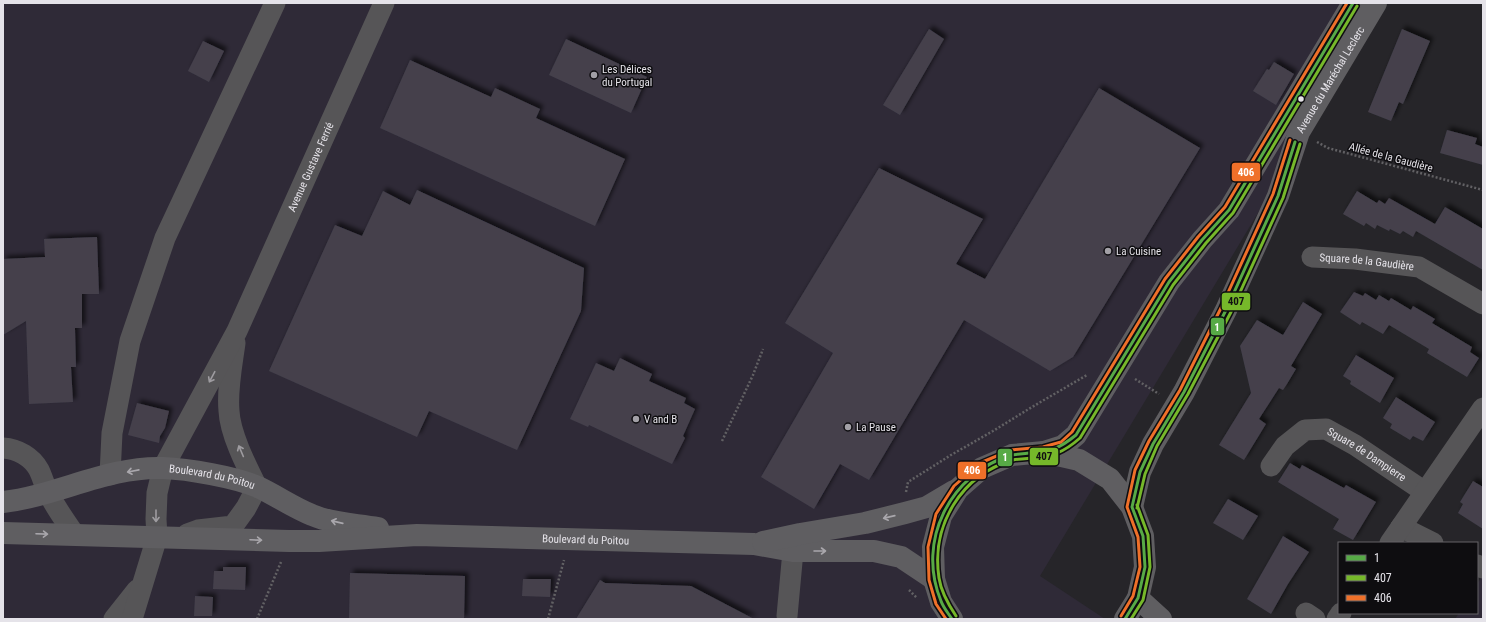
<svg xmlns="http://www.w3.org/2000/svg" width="1486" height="622" font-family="'Roboto Condensed',sans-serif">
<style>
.built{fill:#2f2a37}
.building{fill:#44404c;filter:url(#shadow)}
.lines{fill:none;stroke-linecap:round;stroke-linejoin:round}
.path{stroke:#626164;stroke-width:2.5;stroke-dasharray:2 2;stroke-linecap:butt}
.minor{stroke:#565557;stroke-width:21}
.major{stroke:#5f5e61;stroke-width:22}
.bus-1-casing{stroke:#0e0d10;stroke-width:6}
.bus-2-casing{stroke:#0e0d10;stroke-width:6}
.bus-3-casing{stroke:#0e0d10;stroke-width:6}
.bus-1{stroke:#57aa46;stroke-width:3}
.bus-2{stroke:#76b82a;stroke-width:3}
.bus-3{stroke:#ef7029;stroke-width:3}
.oneway{stroke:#9e9ca0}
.oneway2{stroke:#a9a7ac}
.poi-dot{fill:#a2a0a6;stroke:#0e0d10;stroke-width:1.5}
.bus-dot{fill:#e5e3e9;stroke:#0e0d10;stroke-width:1.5}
.labels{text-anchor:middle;stroke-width:3;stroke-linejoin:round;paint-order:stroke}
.poi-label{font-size:11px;fill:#e5e3e9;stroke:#0e0d10;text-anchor:start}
.street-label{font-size:11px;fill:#e5e3e9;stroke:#0e0d10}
.line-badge{stroke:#0e0d10;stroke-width:1.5}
.badge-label{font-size:11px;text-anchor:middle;font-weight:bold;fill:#fff}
.pale-badge-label{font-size:11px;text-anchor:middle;font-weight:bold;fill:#111}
</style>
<defs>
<filter id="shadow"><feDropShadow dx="3.5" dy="-3.5" stdDeviation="2" flood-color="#0009"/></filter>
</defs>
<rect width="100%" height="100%" fill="#262529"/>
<path class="built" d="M3 3H1384L1040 576 1105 619H3Z
M1483 575V619H1455L1459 613H1477V584Z"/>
<path class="building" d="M929 29 944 39 900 115 883 105Z
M1402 29 1430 41 1403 104 1399 102 1391 121 1368 112Z
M566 39 647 77 631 113 549 75Z
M203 41 224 51 209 82 188 71Z
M410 60 491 97 495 88 540 109 536 118 625 159 595 226 380 128Z
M1274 62 1294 74 1276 105 1253 91 1267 69 1269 70Z
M1099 88 1200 148 1073 357 1050 371 964 320 869 480 840 464 814 509 761 477 833 353 785 323 879 168 983 219 956 264 985 279Z
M1447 130 1477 138 1475 144 1483 147V165L1440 153Z
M417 190 584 268 581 311 517 450 429 411 417 437 269 371 335 225 362 236 383 191 410 205Z
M1357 191 1377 203 1379 200 1385 204 1389 198 1435 224 1445 207 1483 229V270L1416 231 1413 237 1403 231 1400 234 1390 229 1389 231 1377 225 1375 229 1366 223 1364 226 1343 214Z
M97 237 99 294H82V328H75L76 367H71L73 402 29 404 26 321 3 335V259L45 257 44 239Z
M1354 292 1363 296 1365 293 1376 300 1379 295 1389 301 1391 298 1411 310 1413 306 1435 319 1432 323 1472 347 1470 352 1479 358 1467 377 1427 353 1429 349 1389 325 1383 334 1362 322 1360 325 1340 312Z
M1303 302 1322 314 1291 366 1296 369 1287 384 1283 390 1279 388 1259 419 1266 424 1244 460 1219 445 1251 393 1240 346 1257 320 1283 335Z
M1356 355 1394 378 1380 403 1350 384 1351 381 1343 376Z
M620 358 652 374 649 381 686 398 684 403 695 409 683 436 685 438 672 464 589 425 588 427 570 419 596 363 614 371Z
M1396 397 1435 422 1423 441 1413 436 1410 440 1390 428 1392 424 1383 418Z
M137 403 169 411 165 428 160 436 159 443 128 435Z
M1290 463 1300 469 1302 465 1344 488 1346 485 1376 502 1353 540 1333 529 1339 519 1278 482Z
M1473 481 1483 487V529L1458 513 1463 504 1460 502Z
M1228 499 1258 516 1243 540 1213 523Z
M1283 536 1309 552 1288 584 1271 614 1247 599Z
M223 567H246L245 590 213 589 214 571H223Z
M350 573 465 576 464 619H349Z
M523 579H551L550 597 522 596Z
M600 580 605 583 691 586 754 619H576Z
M195 596 213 597 212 616H194Z"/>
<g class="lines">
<path class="path" d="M1317 142 1328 148 1483 190
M1135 379 1159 394
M722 441 753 375 763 349
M906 492 908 482 951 455 993 431 1032 407 1087 375
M909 590 917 598
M257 619 281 562
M548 619 564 560"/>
<g class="minor">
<path id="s1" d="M1312 257 1355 259 1419 267 1483 304"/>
<path d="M3 448C18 449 32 457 39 470 43 478 45 488 50 496 57 510 66 522 75 535"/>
<path id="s2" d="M1271 466 1285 446 1305 430 1326 429 1355 445 1425 492"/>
<path d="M110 475 112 433 130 341 165 238 275 3"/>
<path d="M1401 527 1433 543"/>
<path d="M187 534 198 530 233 526 246 508 257 487C247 467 230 434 229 411 227 389 232 365 235 343"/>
<path d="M1390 543 1483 408"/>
<path d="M1477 565 1483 568"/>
<path d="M1306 613 1315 619"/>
<path d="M787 616 793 551"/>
<path d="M114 619 137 590"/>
<path id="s3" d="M132 619 157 537 156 519 157 493 163 468 237 331 384 3"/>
<path d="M1337 619 1341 613"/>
</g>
<g class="major">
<path d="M1044 452 1063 446 1076 435 1169 282 1202 240 1229 210 1353 3"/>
<path id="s4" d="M3 502C57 496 108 466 163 468 188 469 235 477 258 487 277 496 294 508 312 515 333 524 356 524 378 528"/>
<path id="s5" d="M1132 507 1140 472 1153 444 1184 392 1226 310 1278 196 1299 132 1376 3"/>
<path id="s6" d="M3 533 289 541H319L417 535 754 544 793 551H874L901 557 934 579"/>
<path d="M763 542 800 534 865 523 905 513 927 507 954 491"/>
<path d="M1138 598 1161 619"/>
<path d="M952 619 941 602 934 579 933 547 941 516 958 489 982 468 1012 455 1044 452 1079 460 1110 479 1132 507 1143 536 1145 567 1138 598 1125 619"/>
</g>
<g class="bus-1-casing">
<path id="bus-1" d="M1132 507 1140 472 1153 444 1184 392 1226 310 1278 196 1295 142
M952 619C948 613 943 607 941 601 916 541 950 474 1011 455 1017 454 1023 454 1029 453 1051 451 1059 449 1076 435L1169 282 1202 240 1229 210 1353 3
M1125 619 1138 598 1145 567 1143 536 1132 507"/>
</g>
<g class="bus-2-casing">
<path id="bus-2" d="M1137 508 1145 474 1157 446 1188 394 1231 312 1283 198 1300 144
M956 616C948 604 941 592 939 578 931 525 961 475 1013 460 1018 459 1025 459 1031 458 1053 456 1063 453 1080 438L1173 285 1206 243 1233 213 1357 6
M1131 619 1143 600 1150 567 1148 535 1137 505"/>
</g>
<g class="bus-3-casing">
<path id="bus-3" d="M1121 616 1133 596 1140 567 1138 537 1127 507 1135 470 1149 441 1180 390 1221 308 1273 194 1290 140
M946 619 936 604 929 580 928 547 936 514 954 486 980 463 1011 450 1043 447 1061 442 1072 432 1165 279 1198 237 1225 207 1347 3"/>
</g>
<use href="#bus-1" class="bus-1"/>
<use href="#bus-2" class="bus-2"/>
<use href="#bus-3" class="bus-3"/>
</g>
<defs><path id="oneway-shaft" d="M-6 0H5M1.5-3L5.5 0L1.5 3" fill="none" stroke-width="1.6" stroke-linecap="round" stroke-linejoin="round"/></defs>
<g class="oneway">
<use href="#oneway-shaft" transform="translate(212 377) rotate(118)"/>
<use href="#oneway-shaft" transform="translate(241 451) rotate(-113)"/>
<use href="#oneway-shaft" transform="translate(156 516) rotate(90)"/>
</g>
<g class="oneway2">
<use href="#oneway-shaft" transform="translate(133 471) rotate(169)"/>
<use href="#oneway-shaft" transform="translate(889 517) rotate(167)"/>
<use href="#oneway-shaft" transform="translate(337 522) rotate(-167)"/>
<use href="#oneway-shaft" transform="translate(42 534) rotate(2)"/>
<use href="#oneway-shaft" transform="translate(256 540) rotate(2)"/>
<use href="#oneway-shaft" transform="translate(820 551)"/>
</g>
<g class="poi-dot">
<circle cx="594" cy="75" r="4"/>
<circle cx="1108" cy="251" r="4"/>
<circle cx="636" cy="419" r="4"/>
<circle cx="848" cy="427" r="4"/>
</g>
<circle class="bus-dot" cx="1301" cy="99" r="3.5"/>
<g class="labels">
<g class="poi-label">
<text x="602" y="73">Les Délices<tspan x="602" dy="13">du Portugal</tspan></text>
<text x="1116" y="255">La Cuisine</text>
<text x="644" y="423">V and B</text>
<text x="856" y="431">La Pause</text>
</g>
<g class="street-label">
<text dy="4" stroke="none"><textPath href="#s5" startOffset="473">Avenue du Maréchal Leclerc</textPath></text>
<text transform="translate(1391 157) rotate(15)" y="4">Allée de la Gaudière</text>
<text dy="4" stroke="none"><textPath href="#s3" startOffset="491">Avenue Gustave Ferrié</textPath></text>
<text dy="4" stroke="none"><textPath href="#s1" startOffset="55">Square de la Gaudière</textPath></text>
<text dy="4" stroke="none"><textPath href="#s2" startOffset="119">Square de Dampierre</textPath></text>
<text dy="4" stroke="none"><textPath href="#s4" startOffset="214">Boulevard du Poitou</textPath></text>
<text dy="4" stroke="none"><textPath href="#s6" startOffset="583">Boulevard du Poitou</textPath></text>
</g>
</g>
<g class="line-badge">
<rect x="1231" y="162" width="30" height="20" rx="4" fill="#ef7029"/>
<rect x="1221" y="292" width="30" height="19" rx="4" fill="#76b82a"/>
<rect x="1210" y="317" width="15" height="19" rx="4" fill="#57aa46"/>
<rect x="1029" y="447" width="30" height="19" rx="4" fill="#76b82a"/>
<rect x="997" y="448" width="16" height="19" rx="4" fill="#57aa46"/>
<rect x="957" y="461" width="30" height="19" rx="4" fill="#ef7029"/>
</g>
<g class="badge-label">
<text x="1246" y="176">406</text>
<text x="1217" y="331">1</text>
<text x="1005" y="461">1</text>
<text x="972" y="474">406</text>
</g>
<g class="pale-badge-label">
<text x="1236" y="305">407</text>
<text x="1044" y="460">407</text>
</g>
<rect width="1486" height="622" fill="none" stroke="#e5e3e9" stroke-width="8"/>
<rect x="1338" y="542" width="140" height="72" fill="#0e0d10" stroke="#646367"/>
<rect x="1346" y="555" width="20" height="6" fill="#57aa46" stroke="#646367"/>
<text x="1374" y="562" font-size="12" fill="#e5e3e9">1</text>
<rect x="1346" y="575" width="20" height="6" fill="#76b82a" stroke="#646367"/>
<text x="1374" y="582" font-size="12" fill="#e5e3e9">407</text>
<rect x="1346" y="595" width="20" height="6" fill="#ef7029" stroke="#646367"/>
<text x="1374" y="602" font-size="12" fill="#e5e3e9">406</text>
</svg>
